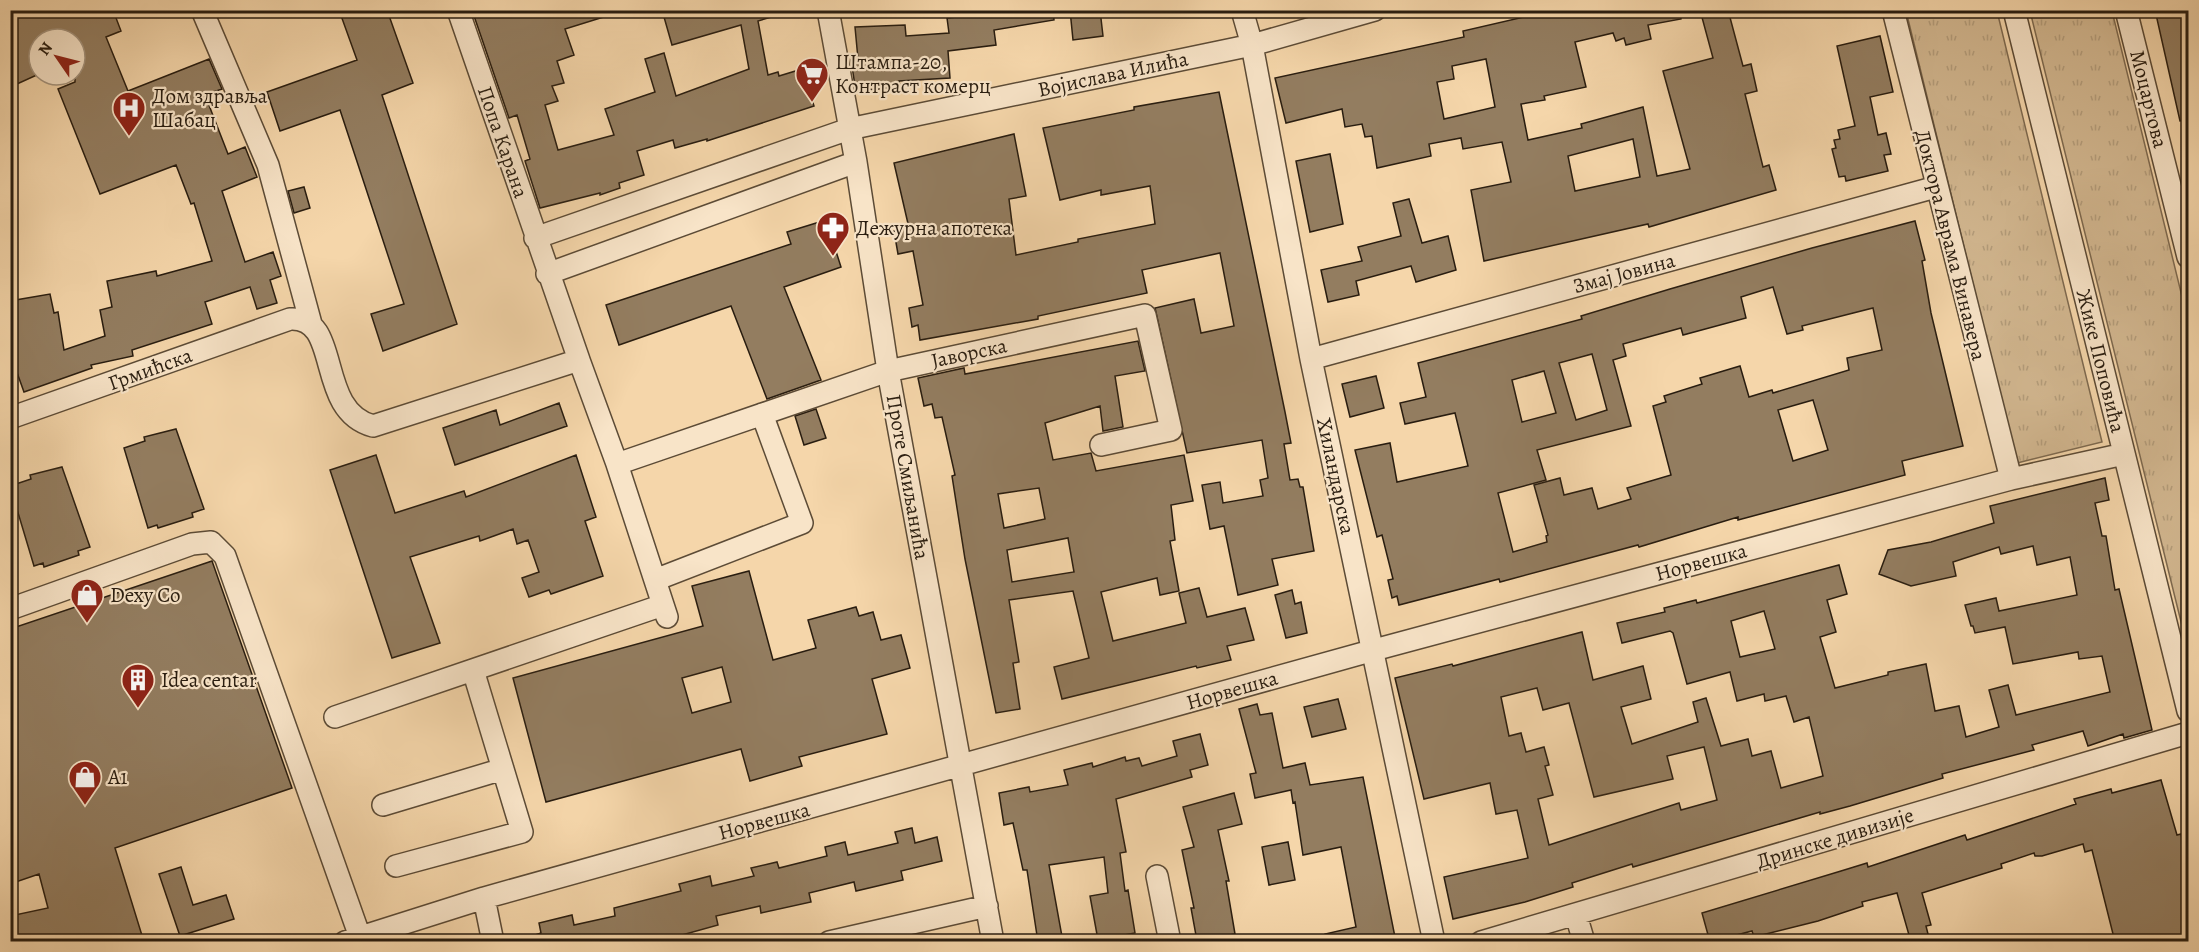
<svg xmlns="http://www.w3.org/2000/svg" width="2199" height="952" font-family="Alegreya,serif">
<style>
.park{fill:url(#park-tufts);stroke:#7e6a50;stroke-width:1.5}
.building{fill:#937d60;stroke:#291d10;stroke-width:1.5;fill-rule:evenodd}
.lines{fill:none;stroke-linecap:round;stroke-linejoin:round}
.minor-casing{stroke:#5c4b36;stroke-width:24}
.minor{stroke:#f8e4c8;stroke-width:21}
.labels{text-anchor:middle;stroke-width:4.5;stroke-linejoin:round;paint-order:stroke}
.poi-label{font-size:21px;fill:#291d10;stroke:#f8e4c8;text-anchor:start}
.street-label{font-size:21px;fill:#291d10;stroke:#f8e4c8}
</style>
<defs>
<pattern id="park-tufts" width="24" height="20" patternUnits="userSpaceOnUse" patternTransform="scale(1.5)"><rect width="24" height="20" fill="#d2b790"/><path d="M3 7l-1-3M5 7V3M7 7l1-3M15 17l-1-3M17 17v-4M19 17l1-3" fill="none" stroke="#b49d7b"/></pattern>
</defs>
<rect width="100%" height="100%" fill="#f5d6aa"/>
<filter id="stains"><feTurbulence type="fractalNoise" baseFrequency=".00333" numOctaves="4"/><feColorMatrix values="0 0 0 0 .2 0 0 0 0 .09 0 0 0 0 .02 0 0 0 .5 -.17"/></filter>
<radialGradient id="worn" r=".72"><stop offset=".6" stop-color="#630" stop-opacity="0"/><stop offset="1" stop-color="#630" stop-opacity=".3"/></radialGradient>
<path class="park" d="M1906 11H1997L2102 442 2017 463Z
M2030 11H2112L2188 321V650Z"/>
<path class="building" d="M10 10H113L121 31 106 37 128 91 209 59 222 89 205 95 228 154 245 147 257 177 222 191 245 262 273 252 281 276 270 280 277 303 257 309 250 287 205 302 212 324 132 350 133 356 91 365 92 368 24 392 10 353V301L50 294 54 313 58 312 64 350 105 336 100 310 112 307 107 281 156 271 157 276 212 261 194 203 191 204 176 165 100 194 58 89 75 82V39H39V74L17 84 10 69Z
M339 10H387L413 83 382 95 457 324 383 351 371 314 404 304 340 110 280 131 267 92 357 60Z
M472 10H606L607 16 565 29 574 55 557 61 564 83 552 86 558 101 545 105 558 150 614 135 605 109 655 92 645 59 664 53 676 96 749 69 741 25 672 45 662 10H775V16L758 21 768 75 778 72 779 76 802 69 814 106 707 141V139L675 148 673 140 637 151 644 175 619 183 620 188 600 195V193L540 208 525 161 530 159 517 115 509 118Z
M995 10H1053L1054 20 994 30 996 45 948 51 950 78 899 81 900 86 856 92 851 60 858 59 855 27 905 25 906 36 949 33 947 18 995 13Z
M1070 10H1100L1103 36 1073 40Z
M1554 10H1680L1681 19 1648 25 1651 39 1626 45 1624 38 1616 41 1613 33 1575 42 1586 87 1544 96 1545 100 1521 104 1528 140 1582 128 1581 124 1643 107 1657 176 1690 169 1663 71 1713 58 1700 10H1728L1743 66 1751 64 1757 91 1745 94 1763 167 1769 165 1776 190 1649 227 1648 224 1484 261 1471 190 1511 182 1502 142 1463 149 1461 138 1429 144 1431 156 1377 168 1372 136 1365 137 1362 124 1345 127 1342 109 1286 123 1275 78 1464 37 1463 31ZM1486 59 1495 107 1444 119 1437 82 1454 79 1452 66ZM1633 139 1640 177 1575 191 1568 156Z
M2155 10H2188V120L2180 121Z
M1880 36 1893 92 1870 97 1878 135 1886 133 1891 154 1884 155 1888 171 1846 181 1845 176 1839 177 1832 149 1836 148 1834 140 1840 139 1838 130 1855 126 1837 46Z
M1219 92 1285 412 1291 443 1284 444 1290 480 1298 479 1300 487H1303L1314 551 1272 559 1278 585 1238 595 1224 526 1210 529 1202 485 1220 482 1223 503 1263 496 1260 480 1268 478 1262 440 1187 453 1155 308 1194 299 1201 333 1234 326 1220 253 1142 270 1147 293 1038 316V319L920 340 918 325 912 327 909 308 923 305 913 251 898 254 894 231 909 228 894 163 1014 134 1026 196 1009 199 1016 255 1078 242V239L1155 224 1150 186 1101 195V190L1060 200 1043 128 1134 110V107Z
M1330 154 1343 224 1310 232 1296 161Z
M304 187 310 208 294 213 288 191Z
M1409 199 1422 243 1448 236 1456 270 1416 282 1411 266 1356 281 1359 295 1328 302 1321 270 1362 261 1358 247 1401 236 1393 203Z
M826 220 841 267 784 287 821 380 767 399 731 306 619 345 606 305 791 244 787 232Z
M1915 221 1925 260 1922 261 1931 313 1963 446 1902 461 1905 475 1738 520V517L1639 547 1638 545 1500 582 1499 579 1399 605 1397 596 1392 598 1388 580 1393 579 1382 535 1377 537 1355 450 1390 443 1397 482 1468 466 1455 413 1405 424 1400 403 1426 397 1418 363 1582 319 1581 316 1670 289 1812 248ZM1773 287 1787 334 1803 330 1802 326 1873 308 1882 350 1847 358 1849 370 1773 393 1772 390 1749 397 1740 366 1700 378 1702 384 1664 396 1666 402 1653 406 1671 475 1627 488 1631 499 1598 509 1592 488 1564 495 1560 478 1534 485 1548 535 1546 536 1547 542 1513 552 1498 493 1546 480 1537 450 1631 426 1613 360 1626 356 1623 344 1681 328 1683 335 1746 318 1741 297ZM1592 354 1607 410 1576 420 1559 363ZM1544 371 1556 413 1522 422 1512 380ZM1813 400 1828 450 1793 461 1778 410Z
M1138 341 1145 371 1115 376 1123 427 1103 431 1100 406 1045 423 1053 460 1091 453 1096 471 1184 455 1193 501 1171 505 1175 540 1170 541 1179 591 1160 595 1157 578 1101 592 1113 641 1186 623 1179 593 1199 588 1207 617 1245 608 1254 640 1227 646 1231 660 1197 668 1196 666 1062 699 1054 667 1089 658 1073 591 1009 600 1019 662 1013 663 1020 709 996 713 965 559 952 476 955 475 942 417 935 418 932 404 924 406 918 378 964 368 965 374ZM1039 488 1045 519 1004 528 998 494ZM1068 538 1074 572 1012 582 1007 550Z
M1376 376 1384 408 1350 417 1342 384Z
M559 403 567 426 455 465 443 428 496 410 500 425Z
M816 409 826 438 804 445 795 416Z
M176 429 204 509 192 513 193 517 158 528 157 525 148 528 124 448 145 441 144 437Z
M376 455 395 513 464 491 466 497 576 455 596 517 585 521 603 576 551 594 549 590 529 597 522 578 539 572 528 540 517 544 513 529 480 541 479 536 410 557 440 643 392 658 330 470Z
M62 467 90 547 78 551 79 555 44 567 43 563 34 566 10 486 31 479 30 475Z
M2105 478 2109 500 2095 503 2102 536H2106L2115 590 2119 589 2152 730 2124 738 2123 734 2088 746 2083 731 2032 745 2034 750 1942 774 1943 778 1850 806 1820 814V812L1633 867 1632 864 1572 883 1573 887 1525 902 1453 919 1444 877 1528 858 1517 810 1496 814 1490 783 1424 799 1395 678 1452 664 1453 666 1582 632 1593 680 1643 666 1651 699 1621 707 1632 744 1698 722 1693 702 1706 698 1721 746 1748 739 1752 756 1771 751 1781 788 1823 776 1809 717 1794 722 1786 696 1765 701 1764 694 1737 701 1730 672 1687 684 1673 633 1670 631 1622 643 1617 623 1665 612 1664 608 1696 600 1697 603 1839 565 1847 594 1827 600 1836 632 1820 637 1835 688 1888 675V672L1926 664 1935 711 1959 706 1966 737 1999 727 1989 690 2008 685 2016 715 2110 692 2102 656 2079 659 2078 652 2013 664 2005 627 1975 633 1973 626H1971L1965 605 1996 598 1999 611 2077 595 2070 557 2037 565 2033 546 2001 554 1999 547 1953 562 1956 576 1911 586 1879 574 1888 550 1931 542 1994 523 1990 506ZM1764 611 1775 649 1740 657 1731 621ZM1537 688 1543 710 1569 703 1594 797 1673 779 1667 756 1704 747 1717 800 1681 810 1679 803 1549 845 1538 799 1553 795 1545 766 1549 765 1544 747 1526 752 1521 733 1509 736 1501 697Z
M212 561 292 788 115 848 144 942H10V916L48 908 39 874 10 884V629Z
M749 571 773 660 816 648 808 620 856 607 859 616 873 612 881 640 901 635 910 668 872 679 887 734 799 757 802 766 750 781 741 749 546 802 513 678 703 626 692 586ZM722 667 731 702 692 713 682 678Z
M1292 590 1295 604 1301 602 1307 633 1286 638 1275 595Z
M1338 699 1346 729 1312 737 1304 707Z
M1257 704 1260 715 1272 713 1283 768 1305 763 1310 785 1363 777 1396 942H1325V934L1356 927 1341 847 1303 855 1295 802 1293 803 1291 790 1255 798 1250 774 1256 773 1239 709Z
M1200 734 1208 765 1190 770 1192 777 1116 799 1126 852 1120 853 1125 891 1128 890 1135 933 1098 940 1090 896 1108 893 1104 857 1049 865 1063 942H1038L1027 870H1023L1013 823 1004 825 999 793 1029 787 1030 792 1068 785 1064 770 1092 763 1093 767 1125 757 1126 761 1139 758 1142 766 1177 756 1173 741Z
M2161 780 2177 835 2181 834 2188 864V942H2115L2092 850 2085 852 2083 844 2042 856H2035L2034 853 2001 864 2002 868 1922 893 1931 925 1926 926 1930 942H1911L1897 893 1862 902 1863 906 1818 921 1754 937 1752 931 1710 942 1702 913 1841 871 1867 863 1868 867 1965 835 1967 840 2076 804 2074 799 2111 789 2112 793Z
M1234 793 1242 824 1218 830 1229 881H1226L1235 934 1197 941 1191 908H1194L1182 850 1194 847 1183 807Z
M912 828 915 843 937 837 942 861 901 871 903 880 856 891 854 882 809 893 811 902 761 913 760 906 716 916 718 925 657 942H536L535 935 541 933 539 923 572 915 574 925 615 916 614 908 681 891 679 884 710 876 712 886 754 876 751 868 777 862 779 868 827 856 825 847 845 842 848 855 898 843 895 832Z
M1288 842 1295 880 1269 885 1262 847Z
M181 867 193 905 226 895 234 919 180 936 159 874Z"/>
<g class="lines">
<g class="minor-casing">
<path id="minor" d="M202 10 268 165 311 324
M458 10 579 360
M828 10 856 162 888 371 993 942
M1242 10 1252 45 1311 359 1434 942
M1893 10 2011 479
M2014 10 2188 711
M2126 10 2188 257
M535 238 849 129 1252 45 1375 10
M547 274 856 162
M1311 359 1936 187
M10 418 290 319C343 316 314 410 373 426L579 360 617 464 667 617
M617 464 888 371 1145 315 1171 430 1101 445
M655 580 802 523 762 414
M10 609 192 544 211 542 225 556 360 937
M335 717 663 605
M383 805 503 769
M396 866 522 832 473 670
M1157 876 1170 942
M484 898 493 942
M1576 915 1584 942
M345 942 484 898 1374 650 2011 479 2124 454
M829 942 987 906
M1481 942 2188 733"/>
</g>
<use href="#minor" class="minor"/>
</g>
<defs>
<g id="supermarket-pin" transform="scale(1.725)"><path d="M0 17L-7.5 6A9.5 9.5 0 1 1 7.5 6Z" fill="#8f2418" stroke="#f8e4c8"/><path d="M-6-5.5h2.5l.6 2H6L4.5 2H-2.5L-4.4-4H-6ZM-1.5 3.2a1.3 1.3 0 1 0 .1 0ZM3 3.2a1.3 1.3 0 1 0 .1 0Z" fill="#fff"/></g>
<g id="hospital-pin" transform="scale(1.725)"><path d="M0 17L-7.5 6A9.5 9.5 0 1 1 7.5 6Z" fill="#8f2418" stroke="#f8e4c8"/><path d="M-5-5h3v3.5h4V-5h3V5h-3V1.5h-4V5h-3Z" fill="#fff"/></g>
<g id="pharmacy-pin" transform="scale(1.725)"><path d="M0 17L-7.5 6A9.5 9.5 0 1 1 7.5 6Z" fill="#8f2418" stroke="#f8e4c8"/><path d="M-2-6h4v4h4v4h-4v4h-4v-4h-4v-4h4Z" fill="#fff"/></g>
<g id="shop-pin" transform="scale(1.725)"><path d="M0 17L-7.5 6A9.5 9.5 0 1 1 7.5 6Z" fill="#8f2418" stroke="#f8e4c8"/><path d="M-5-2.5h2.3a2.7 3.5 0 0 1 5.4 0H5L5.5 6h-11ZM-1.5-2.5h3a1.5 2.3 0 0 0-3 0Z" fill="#fff"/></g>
<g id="building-pin" transform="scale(1.725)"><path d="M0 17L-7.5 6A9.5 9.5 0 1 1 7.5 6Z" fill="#8f2418" stroke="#f8e4c8"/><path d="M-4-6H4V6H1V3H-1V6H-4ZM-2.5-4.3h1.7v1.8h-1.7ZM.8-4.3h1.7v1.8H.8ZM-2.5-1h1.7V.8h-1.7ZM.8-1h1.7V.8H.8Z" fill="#fff"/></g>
</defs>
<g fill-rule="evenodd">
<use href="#supermarket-pin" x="812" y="74"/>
<use href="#hospital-pin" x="129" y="108"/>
<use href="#pharmacy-pin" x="833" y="228"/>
<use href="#shop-pin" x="87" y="595"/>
<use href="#building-pin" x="138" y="680"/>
<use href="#shop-pin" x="85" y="777"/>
</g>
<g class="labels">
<g class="poi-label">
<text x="835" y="69">Штампа-20,<tspan x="835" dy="24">Контраст комерц</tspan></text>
<text x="152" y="103">Дом здравља<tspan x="152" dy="24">Шабац</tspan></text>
<text x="856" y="235">Дежурна апотека</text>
<text x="110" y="602">Dexy Co</text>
<text x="161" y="687">Idea centar</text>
<text x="108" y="784">A1</text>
</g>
<g class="street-label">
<text transform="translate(1113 74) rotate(-12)" y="7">Војислава Илића</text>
<text transform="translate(2149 99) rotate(76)" y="7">Моцартова</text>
<text transform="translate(503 142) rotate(71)" y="7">Попа Карана</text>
<text transform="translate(1951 245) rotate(76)" y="7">Доктора Аврама Винавера</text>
<text transform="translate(1624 273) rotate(-15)" y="7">Змај Јовина</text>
<text transform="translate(969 353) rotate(-12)" y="7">Јаворска</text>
<text transform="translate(2101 361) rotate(76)" y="7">Жике Поповића</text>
<text transform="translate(150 369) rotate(-20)" y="7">Грмићска</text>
<text transform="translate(1336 476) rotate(78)" y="7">Хиландарска</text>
<text transform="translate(908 477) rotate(80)" y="7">Проте Смиљанића</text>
<text transform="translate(1701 562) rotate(-15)" y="7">Норвешка</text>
<text transform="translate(1232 690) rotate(-16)" y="7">Норвешка</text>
<text transform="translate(764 821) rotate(-15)" y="7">Норвешка</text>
<text transform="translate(1835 838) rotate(-17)" y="7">Дринске дивизије</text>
</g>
</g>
<rect width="2199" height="952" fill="none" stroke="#f5d6aa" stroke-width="36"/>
<rect x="12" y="12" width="2175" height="928" fill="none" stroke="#291d10" stroke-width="3"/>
<rect x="18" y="18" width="2163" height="916" fill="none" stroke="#291d10" stroke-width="1.5"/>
<g transform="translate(57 57) rotate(305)"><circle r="28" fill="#f8e4c8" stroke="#a5947e" stroke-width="1.5"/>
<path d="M0-4.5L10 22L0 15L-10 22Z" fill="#8f2418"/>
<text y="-9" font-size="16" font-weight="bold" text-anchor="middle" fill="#291d10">N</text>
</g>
<rect width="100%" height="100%" filter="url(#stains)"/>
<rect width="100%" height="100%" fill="url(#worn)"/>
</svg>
